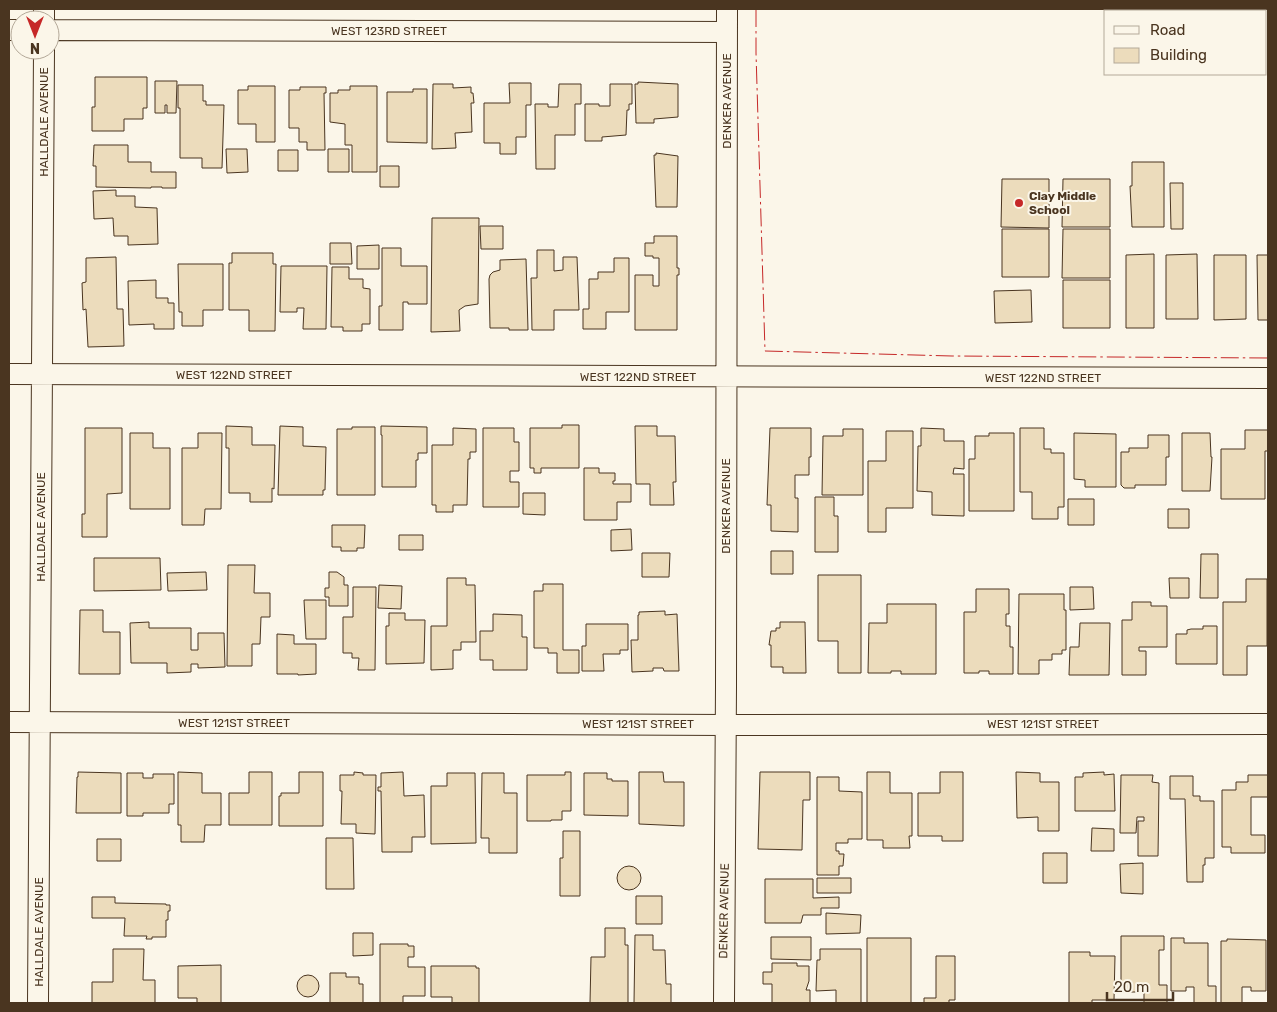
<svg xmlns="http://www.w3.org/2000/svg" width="1277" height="1012" font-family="Rubik,sans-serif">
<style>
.building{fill:#ecdcbc;stroke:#4a3520}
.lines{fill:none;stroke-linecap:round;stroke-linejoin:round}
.street-casing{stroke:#4a3520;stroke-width:22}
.street{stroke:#fbf6e9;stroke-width:20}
.power{stroke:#c62828;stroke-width:1;stroke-dasharray:18 4 2.5 4;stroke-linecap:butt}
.poi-dot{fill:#c62828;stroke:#fbf6e9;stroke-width:2}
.labels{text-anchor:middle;stroke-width:4;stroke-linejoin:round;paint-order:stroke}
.street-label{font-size:12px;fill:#4a3520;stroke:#fbf6e9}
.poi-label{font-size:12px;font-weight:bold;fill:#4a3520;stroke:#fbf6e9;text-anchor:start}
</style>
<rect width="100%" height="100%" fill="#fbf6e9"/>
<path class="building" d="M95 77H147V108H143V119H124V131H92V107H95Z
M155 81H177L176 113H167V105H165V113H155Z
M638 82 678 84V117L654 119V123H636L635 84H638Z
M509 83H531V105H526V137H516V154H500V143H484V103H510Z
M433 84H453V88L471 87V93H473L474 103H471L472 132 455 133 456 148 432 149Z
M559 84H581V104H575V135H555V169H536L535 104H548V107H558Z
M610 84H632V104H629V110H627L626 135 602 137V141H585V104H599V106H610Z
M178 85H203V101H206V105H224L222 168H202V158H180V108H178Z
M248 86H275V142H256V124H238V90H248Z
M350 86H377V172H352V145H345V124L330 122V93H338V90H350Z
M300 87H326V93H324L325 150H307V142H299V128H289V90H300Z
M413 89H427V143L387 142V92H413Z
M94 145H128V162H151V172H176V188H162V187H151V188L96 187V166H93Z
M226 149H247L248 172 227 173Z
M328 149H349V172H328Z
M278 150H298V171H278Z
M656 153 678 156 677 207H656L654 155H656Z
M1132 162H1164V227H1132L1130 186H1132Z
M380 166H399V187H380Z
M1002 179H1049V228L1001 227Z
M1063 179H1110V227H1062Z
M1170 183H1183V229H1171Z
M116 190V196H135V207L157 208 158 244 128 245V236H114L113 218 94 219 93 191Z
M432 218H479L478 304 465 306 459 310 460 331 431 332Z
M480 226H503V249H481Z
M1002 229H1049V277H1002Z
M1063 229H1110V278H1062Z
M654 236H677V268H679V275H677V330H635V275H653V286H659V258H653V256H645V243H654Z
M330 243H351L352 264H330Z
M379 245V269H357V246Z
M382 248H401V266H427V304H408V302H403V330H379V306H382Z
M537 250H554V271L563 270V257H577L579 310H554V330H532L531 278H537Z
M232 253H273V264H276L275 331H249V310H229V263H232Z
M1154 254V328H1126V255Z
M1197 254 1198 319H1166V255Z
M1214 255H1246V319L1214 320Z
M1257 255H1268V320H1258Z
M116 257 117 309H123L124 346 88 347 86 309 83 310 82 283 86 282V258Z
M614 258H629V312H606V329H583V309H589V279H598V272H614Z
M526 259 528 330H509V328H490L489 279 490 275 493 272 500 270V260Z
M178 264H223V310H203V326H182V312H179Z
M281 266H327L326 329H303L304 308H297V312H280Z
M332 267H349V279H363V288L370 289V324H362V331H343V327H331Z
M156 280V298H168V303H174V329H154V324L129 325 128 281Z
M1063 280H1110V328H1063Z
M1031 290 1032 322 995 323 994 291Z
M562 425H579V468H541V473H534V468H530V428H562Z
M226 426 252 427V445H275L274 489 272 488V502H250V493H229V448H226Z
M280 426 303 427V446L326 447 325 490H323V495H278Z
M381 426 427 427V453H418V460H416V487H382V435H381Z
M635 426H657V436H675L676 482H673L674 505H650V484H636Z
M352 427H375V495H337V429H352Z
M85 428H122V493L107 494V537H82V514H85Z
M453 428 476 429V452H470V459H468L467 505H453V512H436V505H432V445H453Z
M483 428H514V442H519V471H510V482H519V507H483Z
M770 428H811V457H809V475H795V498H798V532L771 531V505H767Z
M921 428 944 429V441H964V469L954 468 953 474H964V516L932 515V492L917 491 918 446H921Z
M1020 428H1044V449H1051V453H1064V507H1058V519H1032V492H1020Z
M843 429H863V495H822L823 436H843Z
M1245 430H1268V451H1265V499H1221V449H1245Z
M886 431H913V508H886V532H868V461H886Z
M130 433H153V448H170V509H130Z
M198 433H222L221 509H205L204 525H182V448H198Z
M989 433H1014V511H969V459H975V436H989Z
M1074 433 1116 434V487H1085V480L1074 479Z
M1182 433H1210L1211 457H1212L1210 491H1182Z
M1148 435H1169V457H1166V485H1135V488H1124L1121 485V452H1129V448H1148Z
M584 468H599V473H615V481H613V484H631V502H617V520H584Z
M523 493H545V515L523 514Z
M815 497H834V516H838V552H815Z
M1068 499H1094V525H1068Z
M1168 509H1189V528H1168Z
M332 525H365L364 548H357V551H341V547H332Z
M631 529 632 550 611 551V530Z
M399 535H423V550H399Z
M771 551H793V574H771Z
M642 553H670L669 577H642Z
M1201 554H1218V598H1200Z
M94 558H160L161 590 94 591Z
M228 565H255L254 593H270V617H261L260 644H252V666H227Z
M206 572 207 590 168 591 167 573Z
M329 572H337L344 577V585H348V606H329V597H325V588H329Z
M818 575H861V673H838V641H818Z
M447 578H466V585H475L476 642H461V650H453V669L431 670V626H447Z
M1169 578H1189V598H1170Z
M1246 579H1267V646H1247V675H1223V602H1246Z
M543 584H563V650H579V673H557V653H548V648H534V591H543Z
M379 585 402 586 401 609 378 608Z
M353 587H376L375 670H358L359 658H352V653H343V617H353Z
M1070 587H1093L1094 609 1070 610Z
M976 589H1009V614H1006V626H1010V647H1013V674H989V671H979V673H964V612H976Z
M1019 594H1064V610H1066V650H1062V654H1052V660H1039V674H1018Z
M304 600H326V639H306Z
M1132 602H1151V606H1167V647H1139V651H1146V675H1122V620H1132Z
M887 604H936V674H901V671H891V673H868L869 623H887Z
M80 610H103V632H120V674H79Z
M665 611V615L677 614 679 671H664L663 668H653V671L632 672 631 640H638V615H639V612Z
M389 613H405V620H425L424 663 386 664V626H389Z
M493 614 522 615V637H527V670H493V660H480V631H493Z
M149 622V628H191V650H198V633H224L225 667 198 668V664H191V672L167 673V663H131L130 623Z
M780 622H805L806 673H783V667H771V645H769L771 631H776V628H780Z
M1080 623H1110L1109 675H1069L1070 647H1079Z
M586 624H628V650H620V654H603L604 671H582V646H586Z
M1203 626H1217V664H1176V634H1187V630L1191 629H1203Z
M277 634 294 635V644H316V674L298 675V674H277Z
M78 772 121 773V813H76L77 777H78Z
M178 772 202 773V793H221V825H205L204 842H181V825H178Z
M249 772H272V825H229V793H249Z
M299 772H323V826H279V796H281V793H299Z
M354 772 363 773V775H376L375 834 356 833V824H341L342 791H340V775H354Z
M403 772 404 796 424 795 425 837H412V852H382L381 791H378V787H381V773Z
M565 772H571V811H562V820H551V821H527V775H565Z
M639 772H663L664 782H684V826L639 824Z
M760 772H810V800H803L802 850 758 849Z
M867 772H890V793H912V836H909L910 848H883V840H867Z
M940 772H963V841H942V836H918V793H940Z
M1016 772 1040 773V782H1059V831H1038V817L1017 818Z
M1104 772V775L1114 774 1115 811H1075V777H1083V773Z
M127 773H143V778H153V774H174V804H169V813H143V816H127Z
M447 773H475L476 843 431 844V786H447Z
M482 773H504V793H517V853H489V838H481Z
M584 773H607V779H612V781H628V816L584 815Z
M1121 775H1153L1152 782 1159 783 1158 856H1138V821H1144V817H1137L1136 833H1120Z
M1248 775H1268V797H1251V835H1265V853H1231V847H1222V790H1236V782H1248Z
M1170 776H1193V796H1200V801H1214V858H1205V865H1203V882H1187L1185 799H1170Z
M817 777H839V791L862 792V839H848V843H836V851H839V854H844L843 866H839V875H817Z
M1092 828 1114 829V851H1091Z
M563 831H580V896H560V858H563Z
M326 838H353L354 889H326Z
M97 839H121V861H97Z
M1043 853H1067V883H1043Z
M1143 863V894L1121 893 1120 864Z
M617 878a12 12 0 1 1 24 0a12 12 0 1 1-24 0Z
M817 878H851V893H817Z
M765 879H813V898L839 897V908H821V915H803L801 923H765Z
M636 896H662V924H636Z
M92 897H115V903L166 904V905H170V911H168V920H166V937H152V939H146L147 936H124L125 918H92Z
M826 913 861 915 860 933 826 934Z
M605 928H625V945H628V1003H590L591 957H605Z
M353 933H373V955L353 956Z
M635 935H653V950H665L666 984H671V1003H634Z
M1121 936H1164V950H1159V985H1167V1003H1144V988H1137V992H1121Z
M771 937H811V960L771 959Z
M867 938H911V1003H867Z
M1171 938H1184V943H1208V986H1216V1003H1194V987H1186V991H1171Z
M1227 939 1266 940V991H1251V987H1242V1003H1221V941H1227Z
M380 944H408V946H414V957H408V967H425V996H403V1003H380Z
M113 949H144L143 980H155V1003H92V982H113Z
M820 949H861V1003H836V990L816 991 817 960H820Z
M1069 952H1090V956H1115L1114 1000H1092V1003H1069Z
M936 956H955V1000H949V1003H924V998H936Z
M772 963H797V966H809V981L806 990H810V1003H772V984H763V972H772Z
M221 965V1003H197V998H178V966Z
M431 966H476V968H479V1003H452V997H431Z
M330 973H346V977H359V984H363V1003H330Z
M297 986a11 11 0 1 1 22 0a11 11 0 1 1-22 0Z"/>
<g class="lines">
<g class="street-casing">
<path id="street" d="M44 9V20
M9 30H20
M50 30 727 32
M9 374 1268 378
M9 722 726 725 1268 724
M38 1003 44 50
M724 1003 726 687 727 9"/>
</g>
<use href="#street" class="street"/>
<path class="power" d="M756 9V53L765 351 952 356 1268 358"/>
</g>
<circle class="poi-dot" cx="1019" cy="203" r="5"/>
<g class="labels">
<g class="street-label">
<text x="389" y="35">WEST 123RD STREET</text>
<text transform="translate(727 101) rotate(-90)" y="4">DENKER AVENUE</text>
<text transform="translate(44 122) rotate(-90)" y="4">HALLDALE AVENUE</text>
<text x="234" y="379">WEST 122ND STREET</text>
<text x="638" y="381">WEST 122ND STREET</text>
<text x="1043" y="382">WEST 122ND STREET</text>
<text transform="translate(726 506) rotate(-90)" y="4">DENKER AVENUE</text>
<text transform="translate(41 527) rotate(-90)" y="4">HALLDALE AVENUE</text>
<text x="234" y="727">WEST 121ST STREET</text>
<text x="638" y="728">WEST 121ST STREET</text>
<text x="1043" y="728">WEST 121ST STREET</text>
<text transform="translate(724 911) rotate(-89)" y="4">DENKER AVENUE</text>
<text transform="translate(39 932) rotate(-90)" y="4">HALLDALE AVENUE</text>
</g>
<g class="poi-label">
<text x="1029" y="200">Clay Middle<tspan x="1029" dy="14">School</tspan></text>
</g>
</g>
<rect width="1277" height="1012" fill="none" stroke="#4a3520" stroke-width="20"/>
<rect x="1104" y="10" width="162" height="65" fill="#fbf6e9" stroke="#b4a999"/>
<rect x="1114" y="26" width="25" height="8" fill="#fbf6e9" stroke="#b4a999"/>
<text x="1150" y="35" font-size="15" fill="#4a3520">Road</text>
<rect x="1114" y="48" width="25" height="15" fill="#ecdcbc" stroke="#b4a999"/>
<text x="1150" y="60" font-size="15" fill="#4a3520">Building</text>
<g transform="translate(35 35) rotate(180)"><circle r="24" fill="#fbf6e9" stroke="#b4a999"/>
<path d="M0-4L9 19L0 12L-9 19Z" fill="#c62828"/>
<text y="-8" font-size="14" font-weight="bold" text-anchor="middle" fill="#4a3520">N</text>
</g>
<path d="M1107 992v8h66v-8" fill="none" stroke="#4a3520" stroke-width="2.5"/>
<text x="1114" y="992" font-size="15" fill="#4a3520" stroke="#fbf6e9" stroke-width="4" paint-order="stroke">20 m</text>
</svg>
